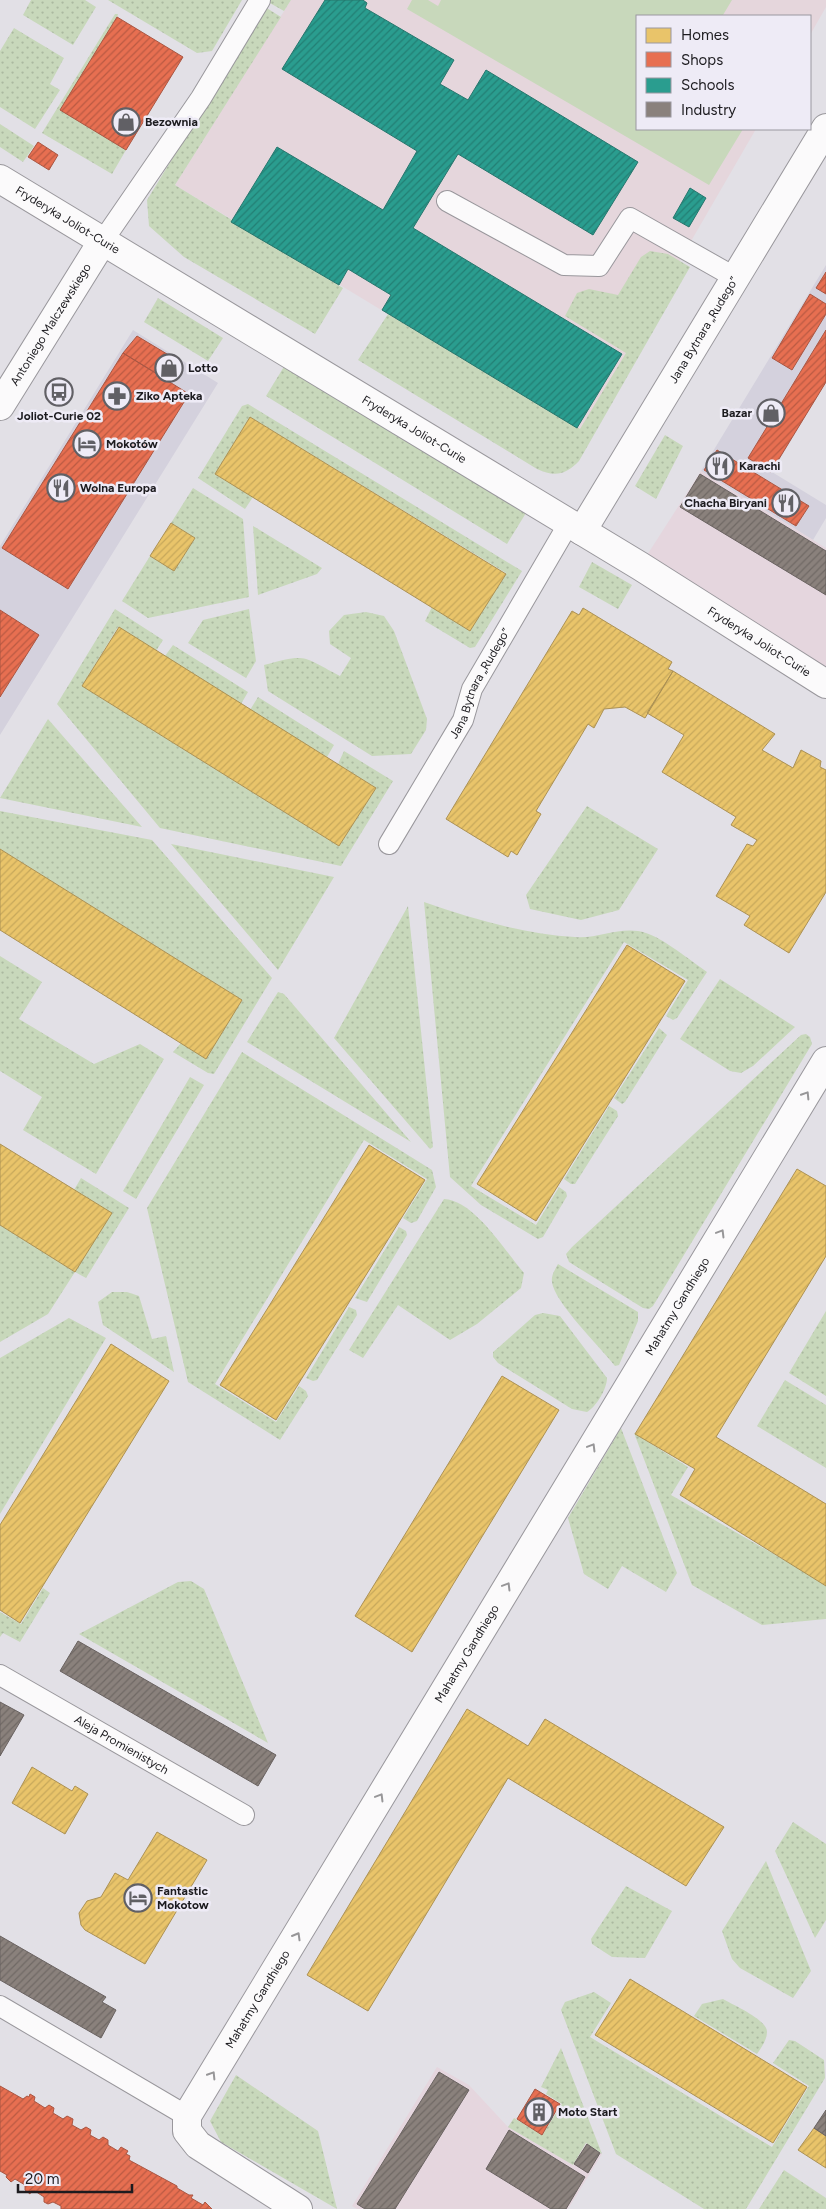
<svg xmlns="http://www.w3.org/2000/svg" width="826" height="2209" font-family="Figtree,sans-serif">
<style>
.built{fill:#d4d1dd}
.industrial{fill:#e5d6de}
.education{fill:#e5d6dc}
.grass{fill:url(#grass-dots)}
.park{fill:#c8d8bb}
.homes{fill:url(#homes-hatch);stroke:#ac9154}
.shops{fill:url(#shops-hatch);stroke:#aa5642}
.schools{fill:url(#schools-hatch);stroke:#26766d}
.industry{fill:url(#industry-hatch);stroke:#696260}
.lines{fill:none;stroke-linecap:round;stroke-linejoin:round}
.service-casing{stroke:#99979c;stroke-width:22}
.minor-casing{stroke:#99979c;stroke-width:30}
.service{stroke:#fbfafb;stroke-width:20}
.minor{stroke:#fbfafb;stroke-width:28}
.oneway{stroke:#979698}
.labels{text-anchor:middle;stroke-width:5;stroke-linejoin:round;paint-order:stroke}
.poi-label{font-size:12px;font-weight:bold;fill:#1c1b1f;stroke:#eeebf6;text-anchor:start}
.street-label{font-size:12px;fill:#1c1b1f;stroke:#eeebf6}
</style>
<defs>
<pattern id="grass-dots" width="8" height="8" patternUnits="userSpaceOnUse" patternTransform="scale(1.25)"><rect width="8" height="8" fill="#c8d8bb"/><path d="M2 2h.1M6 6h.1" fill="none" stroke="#abb9a0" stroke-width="1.8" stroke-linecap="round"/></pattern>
<pattern id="homes-hatch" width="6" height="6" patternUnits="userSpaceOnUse" patternTransform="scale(1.25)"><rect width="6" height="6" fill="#e9c46a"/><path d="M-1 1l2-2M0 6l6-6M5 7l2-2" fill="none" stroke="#c7a85b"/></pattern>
<pattern id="shops-hatch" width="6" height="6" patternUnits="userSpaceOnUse" patternTransform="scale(1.25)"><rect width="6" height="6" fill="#e76f51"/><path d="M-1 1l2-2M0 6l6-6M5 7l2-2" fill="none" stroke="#ba5a43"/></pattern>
<pattern id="schools-hatch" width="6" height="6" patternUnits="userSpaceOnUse" patternTransform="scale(1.25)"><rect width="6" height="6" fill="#2a9d8f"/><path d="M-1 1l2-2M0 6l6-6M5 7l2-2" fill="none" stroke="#237f74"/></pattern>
<pattern id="industry-hatch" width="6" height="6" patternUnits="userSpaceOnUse" patternTransform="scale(1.25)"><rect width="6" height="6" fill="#8a817c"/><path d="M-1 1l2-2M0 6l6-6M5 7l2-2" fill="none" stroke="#706965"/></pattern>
</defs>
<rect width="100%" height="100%" fill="#e2e0e6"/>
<path class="built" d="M826 265V382L772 472 826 505V518L813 540 701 471Z
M133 330 218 383 0 735V546Z"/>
<path class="industrial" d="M701 471 826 548V684L640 566Z
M437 2067 469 2085 508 2127 573 2165 586 2143 602 2154 568 2209H357L352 2206Z"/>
<path class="education" d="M291 0H826V7L810 35V16H637V129H756L581 431 175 185Z"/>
<path class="grass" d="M31 0H85L96 7 73 45 23 15Z
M108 0H242L212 51 197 53Z
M269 0H291L284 11 268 2Z
M265 7 281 17 175 185 343 288 315 334 184 257 149 226 147 200Z
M115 14H118L117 17 61 110 126 150 112 174 42 133Z
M14 28 64 58 50 84 60 90 35 129 0 107V51Z
M0 124 34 146 23 162 0 147Z
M650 251 668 254 690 267 579 461C566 475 554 477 537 469L358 360 388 314 580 429 626 353 565 316 577 293 589 289 618 295 641 257Z
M158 298 223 338 208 361 144 322Z
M285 365 526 513 507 544 266 396Z
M248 404 522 571 475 647 470 648 425 621 432 607 470 631 506 573 250 417 215 474 253 497 245 509 198 478 242 406Z
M665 435 683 446 656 499 635 486Z
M193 488 243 519 249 597 148 618 122 601 150 556 174 571 195 538 171 523Z
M253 526 322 568 317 574 258 595Z
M592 562 632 585 618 609 579 587Z
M115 609 163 640 156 651 118 627 82 686 339 846 376 788 338 764 344 751 393 781 341 866 160 828 57 704Z
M249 609 256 661 246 678 188 643 203 620Z
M366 612 384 616 394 631 427 719 426 730 411 754 372 756 268 691 264 665C307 653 302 656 340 676L351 658 330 644 329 631 344 615Z
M173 645 248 692 241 704 165 656Z
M258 697 334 745 327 757 250 710Z
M48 719 142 827 0 798Z
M587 806 658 849 619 910 581 920 530 909 526 895Z
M0 811 152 840 272 978 214 1074 208 1073 173 1052 181 1043 206 1058 242 1000 0 849Z
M171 844 334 877 278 970Z
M424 902C473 919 524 934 575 937 600 939 622 925 646 933 663 938 691 961 707 972L677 1018 673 1020 666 1016 688 980 624 942 471 1186 536 1225 559 1187 566 1192 567 1196 543 1237 538 1239 481 1205 450 1177Z
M408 906 433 1147 430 1149 334 1038Z
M0 956 42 982 19 1019 94 1064 140 1044 164 1059 96 1174 23 1130 42 1097 0 1071Z
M720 979 795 1027 753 1066 741 1073 730 1071 680 1039Z
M278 992 284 994 411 1142 247 1042Z
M659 1028 667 1035 625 1102 622 1104 614 1098Z
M806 1034 810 1037 812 1044 653 1306 649 1309 643 1308 569 1262 566 1254 572 1247 801 1035Z
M242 1052 432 1170 436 1187 417 1221 411 1223 403 1218 427 1179 364 1140 215 1384 276 1422 299 1386 306 1391 308 1396 280 1440 188 1382 147 1208Z
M190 1077 204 1085 136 1199 123 1191Z
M609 1106 617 1111 618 1116 575 1184H571L564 1179Z
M81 1178 129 1208 86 1278 75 1272 48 1314 0 1342V1225L75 1272 111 1213 74 1190Z
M444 1199C474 1200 505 1251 524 1273L521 1288 477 1324 450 1340 398 1305 363 1358 349 1350Z
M399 1227 406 1231 407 1235 367 1302 355 1298Z
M558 1264 638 1312V1321L619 1365 615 1366C601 1348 554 1302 552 1282 551 1275 555 1270 558 1264Z
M112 1292H127L139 1296 152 1339 166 1336 174 1372 103 1325 98 1302Z
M349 1307 356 1310 357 1315 317 1380 313 1381 306 1378Z
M826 1311V1396L789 1373Z
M543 1313 560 1316 607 1378C607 1389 596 1407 587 1412L572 1409 498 1363 493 1357V1352L499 1347 535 1315Z
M69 1318 106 1338 0 1514V1358Z
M785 1380 826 1405V1468L757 1426Z
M621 1428 677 1573 666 1592 622 1566 608 1589 584 1574 568 1518Z
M634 1433 688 1467 671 1495 826 1584V1619L762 1625 692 1585Z
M191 1581 204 1589 268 1743 79 1634 178 1582Z
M43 1588 50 1593 20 1642 3 1633 0 1637V1612L21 1624Z
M793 1822 826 1844V1920L815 1938 775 1851Z
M766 1861 811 1971 793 1998 740 1968 732 1959 722 1931Z
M626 1886 672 1911 645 1958 612 1957 592 1944 591 1939Z
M594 1992 611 2003 590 2037 772 2147 809 2086 773 2063 789 2040 795 2041 824 2060 825 2078 746 2209H704L616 2154 561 2010 565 2002Z
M723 1999C733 2005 768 2020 767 2032 767 2040 761 2048 757 2054L694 2016 702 2004Z
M561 2048 602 2154 586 2143 573 2165 508 2127 514 2118 542 2135 562 2104 546 2094 548 2090 541 2087Z
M236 2075 318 2131 337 2209 221 2142 210 2121Z
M784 2170 826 2198V2209H759Z"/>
<path class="park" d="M412 0H428L438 6 441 0H732L723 15 725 16H637V129H743L709 185 407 9Z"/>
<path class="homes" d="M250 417 506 574 470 631 215 474Z
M171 523 195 538 174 571 150 556Z
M583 608 672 662 668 669 673 671 645 718 625 707 604 709 594 728 588 724 536 811 541 814 517 855 511 851 508 857 446 819 572 611 579 615Z
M119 627 376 788 339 846 82 686Z
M673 671 775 734 762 750 793 768 801 750 821 761 820 767 826 770V892L789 953 744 925 750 916 716 896 747 844 753 846 757 840 731 825 736 817 662 772 684 735 647 713Z
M0 849 242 1000 206 1059 0 930Z
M627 945 685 981 536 1221 477 1184Z
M0 1144 112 1213 75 1272 0 1225Z
M369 1145 425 1180 276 1420 220 1385Z
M797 1169 826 1186V1256L716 1437 826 1504V1586L680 1495 695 1469 635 1434Z
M111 1344 169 1381 20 1623 0 1610V1525Z
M502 1376 559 1410 412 1652 355 1616Z
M467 1709 528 1746 545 1719 724 1827 686 1886 508 1778 368 2011 307 1975Z
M32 1767 72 1791 75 1786 88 1794 65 1834 12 1803Z
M157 1832 207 1860 145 1964 85 1930 81 1925 79 1913 87 1901 101 1897 115 1873 128 1880Z
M630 1979 807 2087 773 2143 595 2035Z
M814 2128 826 2136V2168L798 2150Z"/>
<path class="shops" d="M117 17 183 57 126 150 60 110Z
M38 142 58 155 49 170 28 157Z
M826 272V294L816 288Z
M810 294 826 304V314L792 370 772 358Z
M826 330V382L771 472 748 458Z
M137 336 167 354 156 373 123 353Z
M123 353 189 394 68 589 2 548Z
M167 354 182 363 170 381 156 373Z
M717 450 809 506 796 526 704 470Z
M0 610 39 635 0 697Z
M0 2086 23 2099 27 2096 29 2097 30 2094 35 2097 34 2101 45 2108 49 2105 54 2108 53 2113 63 2119 67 2116 73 2119 72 2125 81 2130 86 2127 91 2130 90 2135 99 2140 103 2137 108 2140V2145L118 2151 121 2147 128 2151 126 2154 130 2156 129 2160 177 2186V2188L189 2195H193L191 2198 203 2205 205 2202 212 2209H61V2206L53 2202 48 2204 44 2202V2197L35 2191H31L30 2194 25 2190V2185L15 2179 11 2182 6 2177 7 2175 0 2171Z
M535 2089 560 2104 542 2135 517 2119Z"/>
<path class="schools" d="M325 0H363L367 3 365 8 454 60 440 84 468 100 486 70 638 162 593 235 458 154 413 228 622 354 577 428 382 310 391 295 348 269 339 285 231 222 277 147 383 210 417 151 282 69Z
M690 188 706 198 689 227 673 218Z"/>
<path class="industry" d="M700 474 826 551V595L680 507Z
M78 1641 276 1755 258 1786 60 1671Z
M0 1702 24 1715 0 1756Z
M0 1936 106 1997 102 2002 116 2010 101 2038 0 1980Z
M439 2072 469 2090 395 2209H365L357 2204Z
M826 2110V2136L814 2128Z
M509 2130 585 2177 566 2209H551L486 2169Z
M587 2144 600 2153 588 2173 574 2164Z"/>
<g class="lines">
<g class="service-casing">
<g id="service">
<path d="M447 201 564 265 599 266 630 218 736 278"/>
<path d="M102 242 201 98 260 0"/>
<path id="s1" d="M389 844 463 720 472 689 569 523"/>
<path id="s2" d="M0 1675 244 1815"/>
<path d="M0 2006 187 2116"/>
</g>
</g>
<g class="minor-casing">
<g id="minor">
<path id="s3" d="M0 179 640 566 826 684"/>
<path id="s4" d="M0 406 102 242"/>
<path id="s5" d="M582 531 826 128"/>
<path id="s6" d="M298 2209 198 2145 187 2131V2116L826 1061"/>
</g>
</g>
<use href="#service" class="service"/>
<use href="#minor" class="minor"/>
</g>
<defs><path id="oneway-chevron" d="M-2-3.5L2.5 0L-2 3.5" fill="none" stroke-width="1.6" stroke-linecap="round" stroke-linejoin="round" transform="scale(1.25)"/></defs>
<g class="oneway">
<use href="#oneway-chevron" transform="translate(806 1095) rotate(-58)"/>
<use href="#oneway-chevron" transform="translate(721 1233) rotate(-59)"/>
<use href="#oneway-chevron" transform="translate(592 1447) rotate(-59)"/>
<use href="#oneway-chevron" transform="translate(507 1586) rotate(-59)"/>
<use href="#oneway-chevron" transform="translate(380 1797) rotate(-59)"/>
<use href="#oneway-chevron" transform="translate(297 1936) rotate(-60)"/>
<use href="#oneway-chevron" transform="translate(212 2075) rotate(-58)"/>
</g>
<defs>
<g id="shop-ring" transform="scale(1.4375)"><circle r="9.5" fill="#eeebf6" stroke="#616065" stroke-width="1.5"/><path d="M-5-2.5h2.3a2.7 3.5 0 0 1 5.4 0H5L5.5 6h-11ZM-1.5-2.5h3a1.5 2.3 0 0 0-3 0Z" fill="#616065"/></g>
<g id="bus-ring" transform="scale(1.4375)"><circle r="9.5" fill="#eeebf6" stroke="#616065" stroke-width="1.5"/><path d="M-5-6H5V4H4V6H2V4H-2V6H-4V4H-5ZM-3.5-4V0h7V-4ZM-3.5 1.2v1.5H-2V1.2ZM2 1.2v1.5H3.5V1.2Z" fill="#616065"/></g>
<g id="pharmacy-ring" transform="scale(1.4375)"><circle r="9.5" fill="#eeebf6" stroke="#616065" stroke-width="1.5"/><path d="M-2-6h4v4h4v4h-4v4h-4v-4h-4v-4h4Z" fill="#616065"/></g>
<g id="hotel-ring" transform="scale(1.4375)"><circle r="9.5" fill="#eeebf6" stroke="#616065" stroke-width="1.5"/><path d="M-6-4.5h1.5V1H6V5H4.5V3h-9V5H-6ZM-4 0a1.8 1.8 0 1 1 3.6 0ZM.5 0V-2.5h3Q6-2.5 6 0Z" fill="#616065"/></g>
<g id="restaurant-ring" transform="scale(1.4375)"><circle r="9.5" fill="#eeebf6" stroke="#616065" stroke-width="1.5"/><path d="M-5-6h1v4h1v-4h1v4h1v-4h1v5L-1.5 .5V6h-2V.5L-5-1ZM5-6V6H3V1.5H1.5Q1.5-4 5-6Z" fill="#616065"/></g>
<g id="building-ring" transform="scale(1.4375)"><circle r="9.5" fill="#eeebf6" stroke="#616065" stroke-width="1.5"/><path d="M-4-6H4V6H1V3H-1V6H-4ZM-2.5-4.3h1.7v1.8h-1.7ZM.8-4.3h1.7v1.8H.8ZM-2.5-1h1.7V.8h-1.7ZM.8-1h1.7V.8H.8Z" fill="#616065"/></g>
</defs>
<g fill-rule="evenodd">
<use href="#shop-ring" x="126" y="122"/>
<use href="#shop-ring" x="169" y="368"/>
<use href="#bus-ring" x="59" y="392"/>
<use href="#pharmacy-ring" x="117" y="396"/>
<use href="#shop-ring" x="771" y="413"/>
<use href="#hotel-ring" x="87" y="444"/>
<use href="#restaurant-ring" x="720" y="466"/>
<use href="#restaurant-ring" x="61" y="488"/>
<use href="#restaurant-ring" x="786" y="503"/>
<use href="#hotel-ring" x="138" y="1898"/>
<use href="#building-ring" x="539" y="2112"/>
</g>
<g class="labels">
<g class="poi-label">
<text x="145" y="126">Bezownia</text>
<text x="188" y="372">Lotto</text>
<text x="136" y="400">Ziko Apteka</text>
<text x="752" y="417" text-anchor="end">Bazar</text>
<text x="59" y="420" text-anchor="middle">Joliot-Curie 02</text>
<text x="106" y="448">Mokotów</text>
<text x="739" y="470">Karachi</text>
<text x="80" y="492">Wolna Europa</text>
<text x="767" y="507" text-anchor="end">Chacha Biryani</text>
<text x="157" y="1895">Fantastic<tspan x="157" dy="14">Mokotow</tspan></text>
<text x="558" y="2116">Moto Start</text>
</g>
<g class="street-label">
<text dy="4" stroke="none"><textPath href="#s3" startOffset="79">Fryderyka Joliot-Curie</textPath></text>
<text dy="4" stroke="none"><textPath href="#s4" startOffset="96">Antoniego Malczewskiego</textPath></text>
<text dy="4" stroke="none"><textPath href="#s5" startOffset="235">Jana Bytnara „Rudego”</textPath></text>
<text dy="4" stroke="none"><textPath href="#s3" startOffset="484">Fryderyka Joliot-Curie</textPath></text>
<text dy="4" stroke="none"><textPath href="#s3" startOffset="889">Fryderyka Joliot-Curie</textPath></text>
<text dy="4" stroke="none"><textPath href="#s1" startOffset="185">Jana Bytnara „Rudego”</textPath></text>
<text dy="4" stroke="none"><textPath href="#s6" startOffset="1098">Mahatmy Gandhiego</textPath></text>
<text dy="4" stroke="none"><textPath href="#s6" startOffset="692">Mahatmy Gandhiego</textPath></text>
<text dy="4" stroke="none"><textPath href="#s2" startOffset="140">Aleja Promienistych</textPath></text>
<text dy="4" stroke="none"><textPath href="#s6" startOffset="288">Mahatmy Gandhiego</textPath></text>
</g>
</g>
<rect x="636" y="15" width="175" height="115" fill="#eeebf6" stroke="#9a98a0"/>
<rect x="646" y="28" width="25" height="15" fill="#e9c46a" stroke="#9a98a0"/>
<text x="681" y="40" font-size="15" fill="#1c1b1f">Homes</text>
<rect x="646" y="52" width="25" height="15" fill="#e76f51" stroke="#9a98a0"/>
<text x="681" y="65" font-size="15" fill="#1c1b1f">Shops</text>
<rect x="646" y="78" width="25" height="15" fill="#2a9d8f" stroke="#9a98a0"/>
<text x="681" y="90" font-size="15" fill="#1c1b1f">Schools</text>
<rect x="646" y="102" width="25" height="15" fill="#8a817c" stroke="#9a98a0"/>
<text x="681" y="115" font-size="15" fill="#1c1b1f">Industry</text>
<path d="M18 2184v8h114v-8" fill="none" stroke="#1c1b1f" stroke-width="2.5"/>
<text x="25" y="2184" font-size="15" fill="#1c1b1f" stroke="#eeebf6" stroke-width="4" paint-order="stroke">20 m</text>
</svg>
